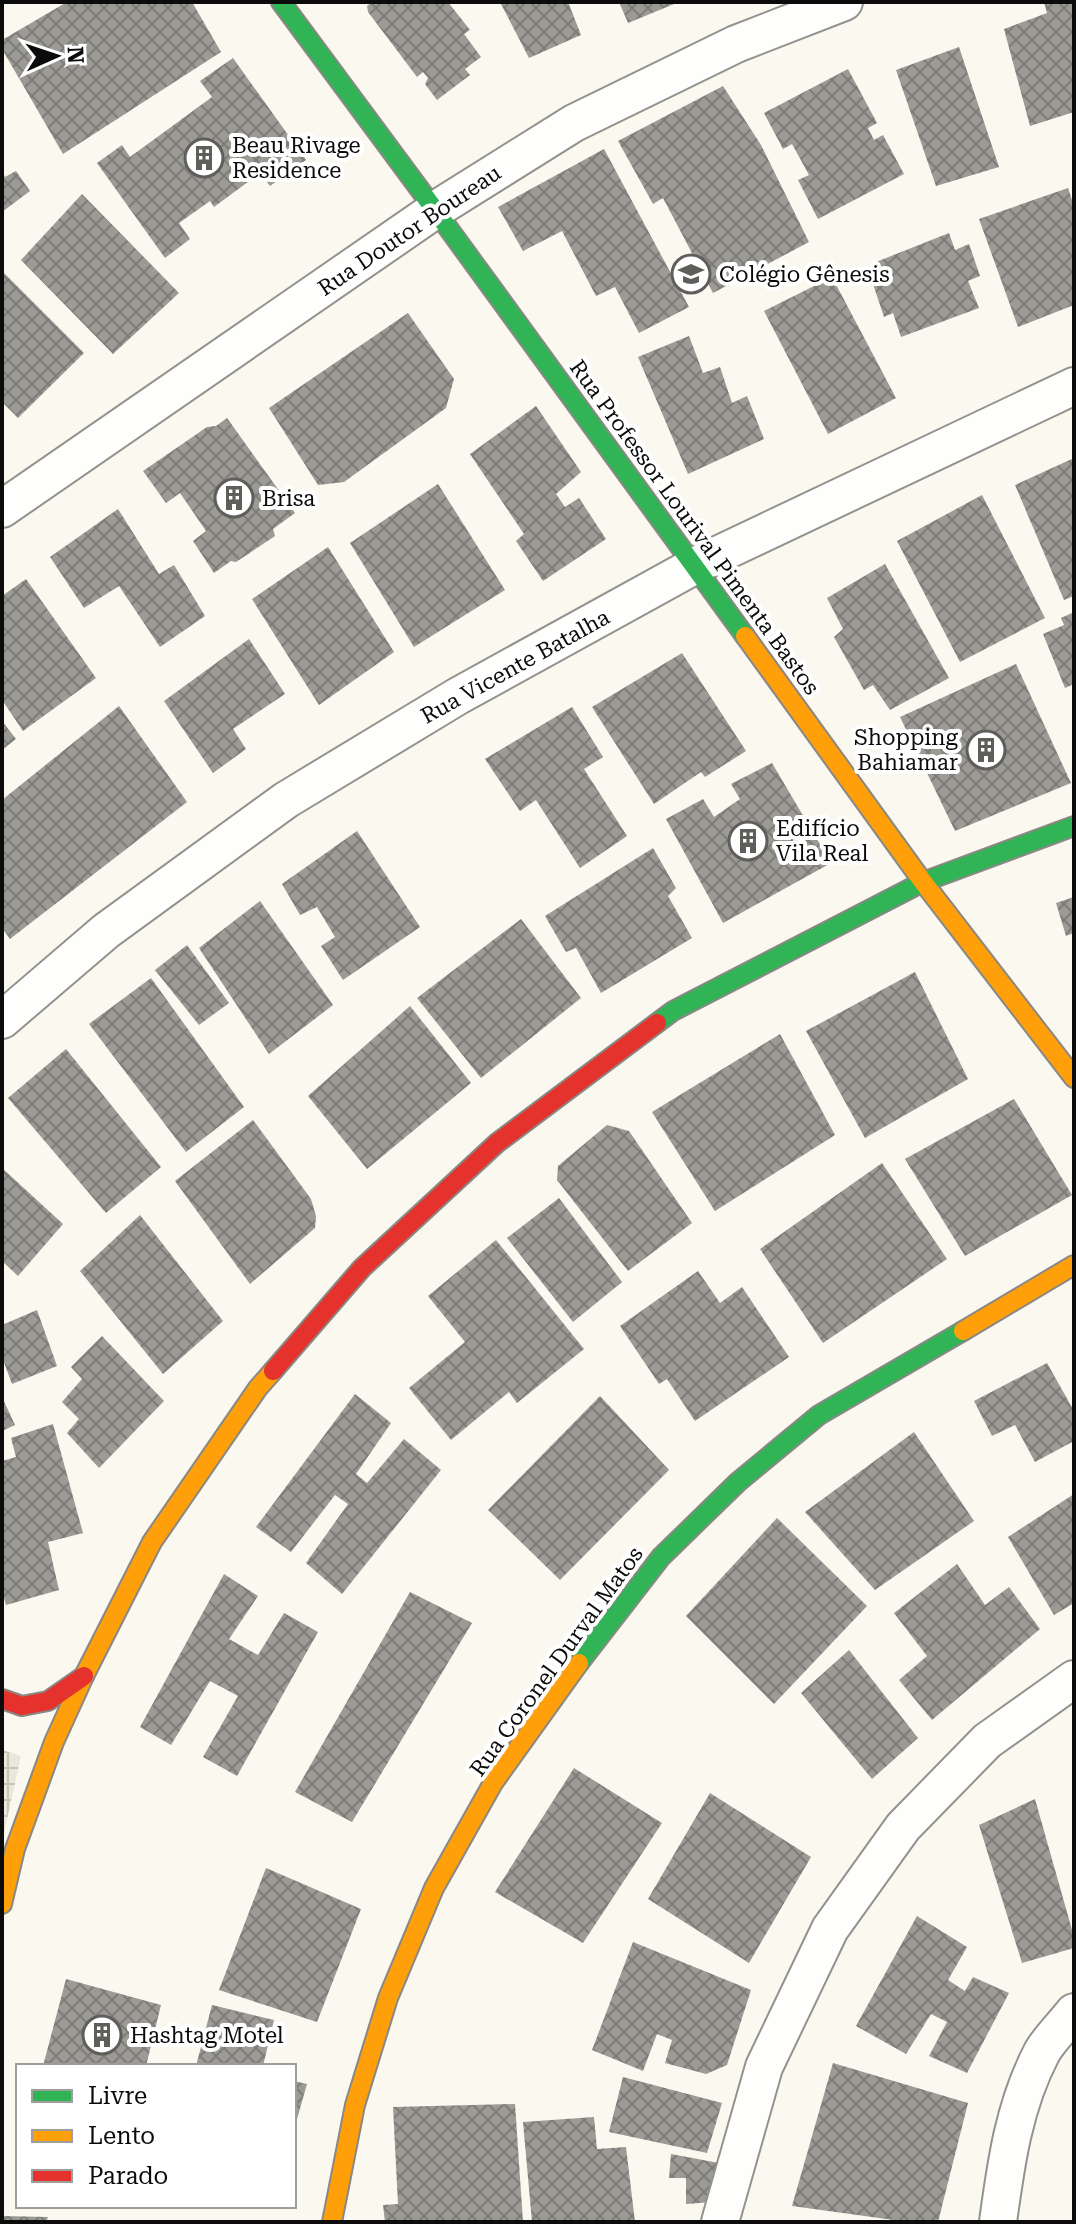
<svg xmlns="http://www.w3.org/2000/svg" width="1076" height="2224" font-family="'Roboto Serif',serif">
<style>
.plaza{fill:url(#plaza-grid)}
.building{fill:url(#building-cross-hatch)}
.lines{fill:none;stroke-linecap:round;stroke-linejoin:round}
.street-casing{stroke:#93928e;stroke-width:40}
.fast-casing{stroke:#898884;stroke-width:22}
.slow-casing{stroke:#898884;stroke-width:22}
.jam-casing{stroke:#898884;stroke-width:22}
.street{stroke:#fefefd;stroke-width:36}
.fast{stroke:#30b455;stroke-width:18}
.slow{stroke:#ff9f0a;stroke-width:18}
.jam{stroke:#e5322d;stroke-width:18}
.labels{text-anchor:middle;stroke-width:8;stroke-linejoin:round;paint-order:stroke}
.poi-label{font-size:22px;fill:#0b0b0b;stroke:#fff;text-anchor:start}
.street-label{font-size:22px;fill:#0b0b0b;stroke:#fff}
</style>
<defs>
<pattern id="plaza-grid" width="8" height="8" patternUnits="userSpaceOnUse" patternTransform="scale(2)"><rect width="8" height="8" fill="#eae7da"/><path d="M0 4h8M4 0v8" fill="none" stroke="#c7c5ba"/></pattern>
<pattern id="building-cross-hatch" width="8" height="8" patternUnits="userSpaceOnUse" patternTransform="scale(2)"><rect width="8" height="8" fill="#9c9a95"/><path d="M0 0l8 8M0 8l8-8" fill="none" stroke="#7d7c78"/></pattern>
</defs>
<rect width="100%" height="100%" fill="#faf8ef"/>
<path class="plaza" d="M2 1750 21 1756 2 1842Z"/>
<path class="building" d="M67 2H192L221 52 63 154 2 49V40Z
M372 2H448L470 30 464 34 481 57 465 69 470 75 437 100 425 84 428 78 423 72 417 77 368 12 367 6Z
M500 2H568L581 35 529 58Z
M619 2H679L628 23Z
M1044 2H1074V112L1030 126 1004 29 1047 13Z
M959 47 999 167 936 186 896 70Z
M233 58 306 160 270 186 260 173 214 207 210 201 179 223 190 239 165 258 97 163 122 145 130 157 212 97 200 81Z
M848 69 877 123 868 128 874 140 883 135 904 174 818 219 798 180 809 175 792 144 783 149 764 113Z
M723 86 761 145 809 242 713 293 663 198 653 204 618 141Z
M604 149 689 307 639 333 615 287 596 296 562 231 523 251 498 207Z
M16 171 30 191 2 212V172L5 177Z
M1068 188 1074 206V305L1018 327 979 219Z
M82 194 179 293 113 354 21 260Z
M949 233 955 250 969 244 980 276 968 281 979 308 901 337 893 313 884 317 872 281 882 276 876 262Z
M2 271 84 353 18 418 2 402Z
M832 277 896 398 828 434 764 311Z
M408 313 454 379 446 408 344 482 318 485 269 408Z
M689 336 703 373 720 367 732 403 747 396 764 439 688 474 638 357Z
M536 406 581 472 556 494 565 507 579 498 606 539 543 581 516 541 524 534 470 454Z
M227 418 295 513 273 529 275 536 236 562 231 561 214 573 193 541 206 531 180 493 166 503 143 471 207 427 216 426Z
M1074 458V596L1064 600 1015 485Z
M438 484 505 590 414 647 350 543Z
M982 495 1045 618 960 662 897 541Z
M118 509 159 574 174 565 205 616 160 647 119 586 84 608 50 557Z
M328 547 394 652 319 705 252 599Z
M885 564 949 678 890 710 873 685 864 690 834 637 843 629 827 598Z
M26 579 96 678 23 731 2 700V596Z
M1074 612V684L1065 688 1043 634 1064 625 1061 618Z
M249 639 285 694 233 729 246 749 213 773 164 701Z
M682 653 746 751 705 777 701 772 654 804 592 707Z
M1016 664 1071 783 955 831 900 717Z
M119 706 187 802 10 939 2 928V800Z
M572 707 603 757 584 769 627 836 580 868 536 800 520 811 485 759Z
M2 721 16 739 2 750Z
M772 763 831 863 723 923 666 819 703 799 714 817 740 799 731 784Z
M357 831 420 927 343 980 321 946 335 937 317 907 300 915 282 884Z
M653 848 676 888 668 896 692 938 601 993 576 948 566 952 545 916Z
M1074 897V933L1066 936 1056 903Z
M260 901 333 1005 269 1054 199 948Z
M521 919 581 998 481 1078 417 998Z
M187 945 229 1003 199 1025 155 970Z
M915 972 968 1079 865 1138 806 1031Z
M151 978 244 1107 186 1152 89 1024Z
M410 1006 471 1083 367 1169 308 1096Z
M780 1034 835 1135 715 1211 652 1112Z
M66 1049 161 1167 106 1213 8 1098Z
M1014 1099 1072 1195 965 1256 905 1159Z
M253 1120 311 1199 316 1216 315 1228 250 1284 175 1181Z
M607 1125 629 1131 692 1223 628 1271 557 1180 558 1166Z
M882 1163 947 1259 823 1343 760 1249Z
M2 1168 63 1224 18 1276 2 1261Z
M559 1198 622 1282 573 1322 507 1238Z
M140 1215 223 1321 163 1374 80 1271Z
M496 1240 584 1349 517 1403 509 1392 451 1440 409 1388 465 1342 428 1296Z
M698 1271 720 1303 742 1287 789 1357 695 1421 667 1379 659 1384 620 1326Z
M37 1310 57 1366 12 1384 2 1357V1325Z
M102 1336 164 1401 99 1468 67 1433 79 1419 62 1402 82 1379 71 1367Z
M1047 1363 1074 1411V1441L1035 1462 1015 1425 992 1436 974 1401Z
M355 1394 391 1423 356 1474 367 1483 404 1439 441 1470 342 1594 306 1563 348 1504 335 1495 291 1552 256 1527Z
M600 1396 669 1470 560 1580 488 1510Z
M2 1397 15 1425 2 1431Z
M53 1424 83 1533 48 1542 59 1590 6 1605 2 1591V1461L16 1457 11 1438Z
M914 1432 974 1521 875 1590 805 1512Z
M1074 1494V1603L1054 1615 1008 1537Z
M777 1518 867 1606 774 1704 686 1616Z
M957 1564 985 1605 1009 1587 1040 1629 932 1720 899 1680 927 1656 894 1613Z
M224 1574 258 1596 229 1639 258 1655 284 1613 318 1632 237 1776 203 1757 238 1696 210 1681 171 1745 140 1727Z
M410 1592 472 1623 352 1822 295 1792Z
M849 1650 918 1738 872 1779 801 1693Z
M574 1768 662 1823 583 1943 495 1892Z
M710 1793 811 1857 749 1963 648 1899Z
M1035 1799 1074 1937V1948L1022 1963 979 1825Z
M266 1868 361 1909 317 2022 219 1990Z
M917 1916 967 1947 948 1980 965 1991 973 1977 1009 1993 967 2073 929 2056 947 2022 931 2014 906 2054 856 2026Z
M633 1942 751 1990 727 2065 706 2074 665 2063 672 2040 657 2034 643 2071 592 2050Z
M66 1979 161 2005 146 2066H43Z
M212 2005 274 2020 263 2066H196Z
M833 2063 968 2103 938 2222H908L792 2206Z
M623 2077 722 2103 707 2153 609 2132Z
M294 2081 307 2084 295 2126H294Z
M515 2104 523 2222H385L383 2205 398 2204 393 2107Z
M594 2117 597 2149 626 2147 635 2222H532L523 2122Z
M671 2154 719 2163 713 2202 686 2204V2178H669Z
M3 2216 48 2217 46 2222H2Z"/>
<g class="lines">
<g class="street-casing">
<path id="street" d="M2 509 435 210 574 123 736 44 844 2
M2 1020 106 931 286 800 458 696 694 566 1074 386
M720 2222 764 2067 830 1929 903 1827 987 1741 1074 1679
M998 2222C1006 2163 1014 2105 1042 2052 1050 2038 1064 2025 1074 2012"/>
</g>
<g class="fast-casing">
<path id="fast" d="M281 2 435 210 745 636
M657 1023 673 1011 923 882 1074 826
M579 1663 661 1557 738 1482 819 1415 963 1331"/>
</g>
<g class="slow-casing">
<path id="slow" d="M745 636 923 882 1074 1078
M963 1331 1074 1265
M2 1904 15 1849 54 1742 84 1676 152 1542 258 1388 273 1371
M332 2222 355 2105 388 1998 434 1888 493 1783 579 1663"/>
</g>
<g class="jam-casing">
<path id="jam" d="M273 1371 362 1268 497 1143 657 1023
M2 1699 22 1706 48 1701 84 1676"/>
</g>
<use href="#street" class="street"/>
<use href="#fast" class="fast"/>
<use href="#slow" class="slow"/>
<use href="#jam" class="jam"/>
</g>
<defs>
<g id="building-ring" transform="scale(2)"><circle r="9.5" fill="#fff" stroke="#5f5e5b" stroke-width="1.5"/><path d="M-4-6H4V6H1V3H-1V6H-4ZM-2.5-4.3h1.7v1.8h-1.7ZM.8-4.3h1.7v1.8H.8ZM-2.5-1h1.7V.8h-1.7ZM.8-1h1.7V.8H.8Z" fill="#5f5e5b"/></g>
<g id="school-ring" transform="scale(2)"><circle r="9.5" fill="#fff" stroke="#5f5e5b" stroke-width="1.5"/><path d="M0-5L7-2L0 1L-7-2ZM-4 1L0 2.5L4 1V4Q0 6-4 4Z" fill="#5f5e5b"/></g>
</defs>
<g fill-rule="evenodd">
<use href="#building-ring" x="204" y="158"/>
<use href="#school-ring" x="691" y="274"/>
<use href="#building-ring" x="234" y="498"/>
<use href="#building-ring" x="986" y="750"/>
<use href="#building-ring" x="748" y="841"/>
<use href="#building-ring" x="102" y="2035"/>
</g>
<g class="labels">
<g class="poi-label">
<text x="232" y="153">Beau Rivage<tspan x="232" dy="25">Residence</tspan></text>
<text x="719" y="282">Colégio Gênesis</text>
<text x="262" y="506">Brisa</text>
<text x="958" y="745" text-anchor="end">Shopping<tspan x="958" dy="25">Bahiamar</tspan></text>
<text x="776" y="836">Edifício<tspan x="776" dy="25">Vila Real</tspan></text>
<text x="130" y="2043">Hashtag Motel</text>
</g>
<g class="street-label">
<text transform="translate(409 230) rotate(-34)" y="8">Rua Doutor Boureau</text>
<text transform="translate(695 527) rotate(54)" y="8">Rua Professor Lourival Pimenta Bastos</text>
<text transform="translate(515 666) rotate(-29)" y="8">Rua Vicente Batalha</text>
<text transform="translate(556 1661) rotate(-54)" y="8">Rua Coronel Durval Matos</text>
</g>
</g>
<rect width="1076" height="2224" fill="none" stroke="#0b0b0b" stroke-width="8"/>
<rect x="16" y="2064" width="280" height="144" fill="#ffffff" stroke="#9d9d9d" stroke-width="2"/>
<rect x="32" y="2090" width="40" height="12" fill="#30b455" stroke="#9d9d9d" stroke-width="2"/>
<text x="88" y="2104" font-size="24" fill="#0b0b0b">Livre</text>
<rect x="32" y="2130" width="40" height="12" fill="#ff9f0a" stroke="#9d9d9d" stroke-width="2"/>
<text x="88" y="2144" font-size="24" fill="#0b0b0b">Lento</text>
<rect x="32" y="2170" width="40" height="12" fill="#e5322d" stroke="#9d9d9d" stroke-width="2"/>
<text x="88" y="2184" font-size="24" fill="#0b0b0b">Parado</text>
<g transform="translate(56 56) rotate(87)" stroke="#ffffff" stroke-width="6" paint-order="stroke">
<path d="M0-6L14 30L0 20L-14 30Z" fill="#0b0b0b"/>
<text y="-12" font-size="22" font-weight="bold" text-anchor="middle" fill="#0b0b0b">N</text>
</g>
</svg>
